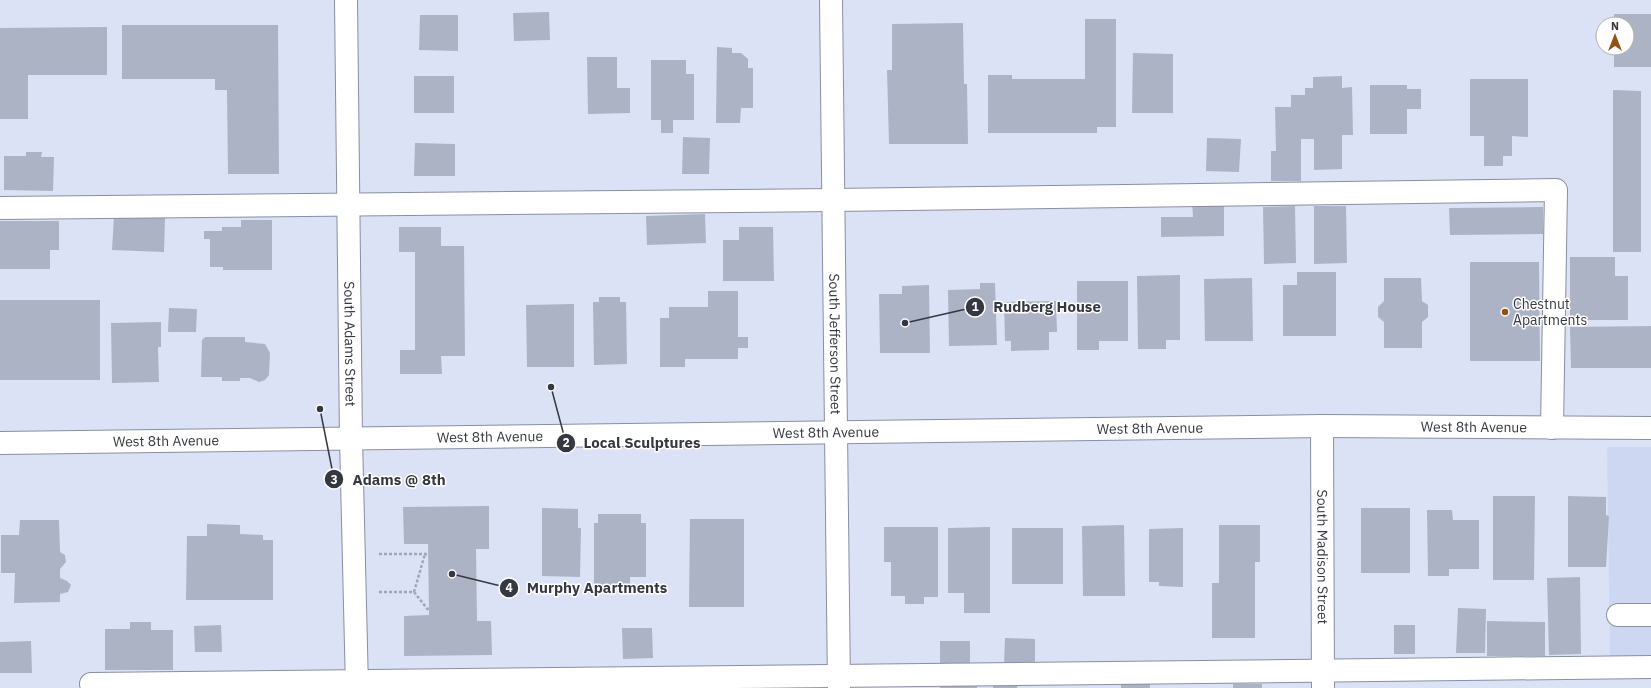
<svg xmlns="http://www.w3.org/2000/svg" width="1651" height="688" font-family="'IBM Plex Sans',sans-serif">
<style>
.built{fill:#ced7f1}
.building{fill:#acb3c5}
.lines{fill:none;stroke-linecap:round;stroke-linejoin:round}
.minor-casing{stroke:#898fa1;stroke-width:24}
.path{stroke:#a0a6b6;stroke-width:2.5;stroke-dasharray:3 2;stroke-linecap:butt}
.minor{stroke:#fff;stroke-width:22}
.poi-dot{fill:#8f5313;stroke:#fff;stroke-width:1.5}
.labels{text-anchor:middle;stroke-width:3;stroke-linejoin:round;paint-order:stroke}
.poi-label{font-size:14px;fill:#353840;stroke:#fff;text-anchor:start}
.street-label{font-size:14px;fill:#353840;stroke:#fff}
.leader{fill:none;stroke:#353840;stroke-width:1.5}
.callout-dot{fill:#353840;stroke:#fff;stroke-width:1.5}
.mark-label{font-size:12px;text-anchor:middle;font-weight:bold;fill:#fff}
.callout-label{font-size:15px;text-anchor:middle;font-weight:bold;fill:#353840;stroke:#fff;stroke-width:3;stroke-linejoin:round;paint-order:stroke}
</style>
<rect width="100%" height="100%" fill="#dbe2f6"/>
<path class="built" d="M1607 447H1651V659L1610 660Z"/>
<path class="building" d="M549 12 550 40 514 41 513 13Z
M1614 14H1651V67H1614V48H1627V24H1614Z
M420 15H458V51L419 50Z
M1085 19H1116V127H1097V133H988V75H1012V79H1085Z
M963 23 964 84H967L968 144H889L887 70H892V24Z
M122 25H278L279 174H228L227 90H215V79H122Z
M107 27V75H28V119H0V28Z
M717 47 732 48V53H741L748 59V68H753V108H741L740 123H716Z
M1133 53 1173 54V113H1132Z
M587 57H617V88H630V113L588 114Z
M651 60H686V74H694V120H673V133H661V120H651Z
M414 76H454V113H414Z
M1342 76V88L1352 87 1353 135H1342V169L1314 170V139H1301V181H1271V151H1276L1275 107H1291V95H1305V88H1313V77Z
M1470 79H1528V137L1512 136V156H1503V166H1484V136H1470Z
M1370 85H1407V89H1421V109H1407V134H1370Z
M1613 90 1641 91V252H1613Z
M683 137 710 138 709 174H682Z
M1207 138 1241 139 1239 172 1206 171Z
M415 143 455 144V176H414Z
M26 152H42L41 157H54L53 191 4 190V156H26Z
M1192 202H1224V236L1161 237V217H1193Z
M1295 206 1296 263 1264 264 1263 207Z
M1314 206H1346L1347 263 1314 264Z
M1543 207V234L1450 235 1449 208Z
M705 214 706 243 647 245 646 216Z
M114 216 165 218 164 252 112 250Z
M241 220H272V270H223V267H210V239H204V231H222V227H241Z
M0 221H59V250H50V269H0Z
M399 227H441V246H464L465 356H441L442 374H400V350H415V252H399Z
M739 227H773L774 281H723V240H739Z
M1570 257H1615V276H1628V320H1570Z
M1470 262H1539L1540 361H1470Z
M1297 272H1336V336H1283V285H1297Z
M1180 275V340H1166V349H1138L1137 276Z
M1252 278 1253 341H1205L1204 279Z
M1384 278H1421L1422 301 1428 305V317L1422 322V348H1384V322L1378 317V307L1384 301Z
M1077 281H1128V341H1099V350H1077Z
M980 283H995L997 345 949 346 948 290 980 289Z
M929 285 930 353H880L879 294H902V286Z
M708 291H738V337H748V348H738V359H685V367H660V318H669V307H708Z
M599 297H620V302H626L627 364 594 365 593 302H599Z
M0 300H100V380H0Z
M1056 301 1057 332H1049V350L1011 351V341H1005L1004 302Z
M574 304V367H527L526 305Z
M169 308 197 309 196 332H168Z
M161 322V347H158L159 382 112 383 111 323Z
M1651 326V368H1571L1570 327Z
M205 337H245V342L265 344 270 353 269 375 265 380 259 382 250 378H240V381H222V377H201L202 340Z
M1493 496H1535L1534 580H1493Z
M1568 496 1606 497V515L1609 516 1606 567H1568Z
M489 506V549H476L477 621H491L492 655 404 656V616L429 615V611L428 544H404L403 507Z
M542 508 578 509V528H581L580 577 542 576Z
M1361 508H1410V573H1361Z
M1427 510H1452L1453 520H1479V569H1449V576H1428Z
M598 514H641V523H646V577H630V585L594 586V523H598Z
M690 519H744V607H689Z
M20 520H59L60 552 65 555 66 562 60 569V578L67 581 71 585 68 592 60 594V602L14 603 15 573H1V535H19Z
M207 524 240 525V534L263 535V540H273V600H186L187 536H207Z
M1124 525 1125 596H1083L1082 526Z
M1219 525H1260V562H1255V638H1212V583H1219Z
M884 527H938V597H924V604H905V596H891V562H884Z
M990 527V613H964V593H948V528Z
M1012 528H1063V584H1012Z
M1183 528V587L1159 586V582H1149V529Z
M1580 577 1581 654 1549 655 1547 578Z
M1458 608 1486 609 1485 653H1456Z
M1487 621 1545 622V656H1487Z
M130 622H151V630H173V670H105V629H130Z
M221 625 222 652H195L194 626Z
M1394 625H1415V654H1394Z
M622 628H652L653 658 623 659Z
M1005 638 1035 639V666H1004Z
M31 641 32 673H0V642Z
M940 641H970V664H940Z
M993 682 1018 683 1017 688H993Z
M1121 682H1150V688H1121Z
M940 683H977V688H940Z
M1233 684H1262V688H1233Z"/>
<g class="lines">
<g class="minor-casing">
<g id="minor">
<path id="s1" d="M346 0 351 438 357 688"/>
<path id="s2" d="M831 0 839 688"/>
<path d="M0 208 833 200 1556 190 1552 428"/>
<path id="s3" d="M1322 426 1323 688"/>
<path id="s4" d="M0 443 1322 426 1651 428"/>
<path d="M1618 615H1651"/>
<path d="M91 684C611 674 1131 668 1651 667"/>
</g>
</g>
<path class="path" d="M379 554H428
M379 592H414L429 611
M414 592 425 554"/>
<use href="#minor" class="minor"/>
</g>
<circle class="poi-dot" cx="1505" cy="312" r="4"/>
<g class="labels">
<g class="poi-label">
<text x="1513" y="309">Chestnut<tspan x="1513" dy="16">Apartments</tspan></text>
</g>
<g class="street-label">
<text dy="5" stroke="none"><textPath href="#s1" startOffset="344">South Adams Street</textPath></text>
<text dy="5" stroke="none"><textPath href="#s2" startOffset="344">South Jefferson Street</textPath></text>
<text dy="5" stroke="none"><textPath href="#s4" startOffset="1474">West 8th Avenue</textPath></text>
<text dy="5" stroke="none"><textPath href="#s4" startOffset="1150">West 8th Avenue</textPath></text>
<text dy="5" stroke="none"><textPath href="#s4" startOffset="826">West 8th Avenue</textPath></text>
<text dy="5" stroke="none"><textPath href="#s4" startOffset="490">West 8th Avenue</textPath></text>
<text dy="5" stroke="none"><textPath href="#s4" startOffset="166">West 8th Avenue</textPath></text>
<text dy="5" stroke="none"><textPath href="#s3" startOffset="131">South Madison Street</textPath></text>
</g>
</g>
<path class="leader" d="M905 323L975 307M551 387L566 443M320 409L334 479M452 574L509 588"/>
<g class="callout-dot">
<circle cx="905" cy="323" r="4"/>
<circle cx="551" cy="387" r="4"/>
<circle cx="320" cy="409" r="4"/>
<circle cx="452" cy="574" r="4"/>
<circle cx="975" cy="307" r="10"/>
<circle cx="566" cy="443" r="10"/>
<circle cx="334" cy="479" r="10"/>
<circle cx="509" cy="588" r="10"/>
</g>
<g class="mark-label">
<text x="975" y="311">1</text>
<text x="566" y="447">2</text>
<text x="334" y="484">3</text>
<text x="509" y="592">4</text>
</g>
<g class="callout-label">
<text x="1047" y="312">Rudberg House</text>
<text x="642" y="448">Local Sculptures</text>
<text x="399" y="485">Adams @ 8th</text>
<text x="597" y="593">Murphy Apartments</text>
</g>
<g transform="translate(1615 36)"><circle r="19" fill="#ffffff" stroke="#aeafb3"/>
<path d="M0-3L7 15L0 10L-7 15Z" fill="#8f5313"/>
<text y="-6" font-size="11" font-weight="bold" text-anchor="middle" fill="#353840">N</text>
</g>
</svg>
